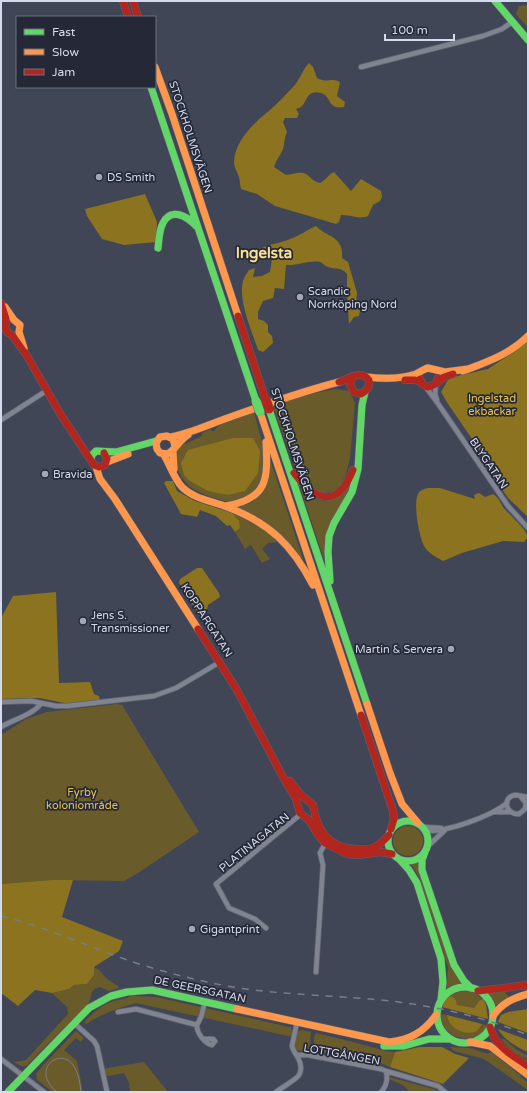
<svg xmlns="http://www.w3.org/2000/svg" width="529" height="1093" font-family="'Varela Round',sans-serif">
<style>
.green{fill:#6a5b2a}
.forest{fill:#8b7320}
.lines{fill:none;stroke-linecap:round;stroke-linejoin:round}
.street-casing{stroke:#5f6372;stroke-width:6}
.fast-casing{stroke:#5f6372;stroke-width:8}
.slow-casing{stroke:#5f6372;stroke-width:8}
.jam-casing{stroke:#5f6372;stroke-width:8}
.street{stroke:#808491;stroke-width:4.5}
.fast{stroke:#63d668;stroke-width:7}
.slow{stroke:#ff974d;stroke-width:7}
.jam{stroke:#b3261e;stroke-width:7}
.tram{stroke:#787d8a;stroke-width:1}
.rail{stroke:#787d8a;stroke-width:1.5;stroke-dasharray:7 7;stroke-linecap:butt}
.fast-bridge-casing{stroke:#5f6372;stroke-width:10;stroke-linecap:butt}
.jam-bridge-casing{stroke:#5f6372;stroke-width:10;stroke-linecap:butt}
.fast-bridge{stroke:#63d668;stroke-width:9}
.jam-bridge{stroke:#b3261e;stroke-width:9}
.poi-dot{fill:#a1a7b9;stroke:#252937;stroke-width:1.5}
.labels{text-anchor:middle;stroke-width:3.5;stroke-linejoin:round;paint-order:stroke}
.street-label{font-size:11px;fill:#d5dbee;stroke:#252937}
.poi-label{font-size:11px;fill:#d5dbee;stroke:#252937;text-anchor:start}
.park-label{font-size:11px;fill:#e8c351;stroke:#252937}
.district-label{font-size:15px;font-weight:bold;fill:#fbe194;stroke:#252937}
</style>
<rect width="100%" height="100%" fill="#414657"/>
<path class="green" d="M528 5V28L516 14 519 6Z
M335 389 349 391 355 403 350 458 346 474 341 485 334 491 324 493 313 489 303 483 296 470 273 406 304 395Z
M254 412 262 442 264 463 262 477 257 488 249 497 228 502 205 495 190 487 182 478 178 470 176 458V453L178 447 184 442 185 444 202 436V433L211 429 212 431H214L221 423Z
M269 456 303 559 236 508 253 502Z
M353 476 325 562 300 487C309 494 315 501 327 501Z
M232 513 262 525 278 542 268 543 262 549 270 559 262 563 251 545 245 549 235 532 238 531Z
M117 704 122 705 199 832 138 873 124 881 51 880 1 884V735L26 719 47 712Z
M393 841a15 15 0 1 1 30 0a15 15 0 1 1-30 0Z
M418 862 463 985 454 987 446 992 447 985 448 967 419 877 411 864Z
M94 967 99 970 107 979 118 986 119 988 109 991 100 987C90 989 92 995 89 1003L27 1065 23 1067 14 1062 26 1060 68 1014 67 1007 52 993 69 989 74 985 87 984 94 975Z
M464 991 472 992 483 999 479 1001 474 1008 457 1005 456 1000 453 997 450 996 458 992Z
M504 991 509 997 495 1006 488 993Z
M131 996 156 997 289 1027H291L293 1037 136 1003C118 1008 101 1014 86 1024L84 1022C92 1014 101 1005 113 1001 119 1000 125 999 131 996Z
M440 1014 447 1015 448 1020 481 1028 482 1024 488 1026C477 1048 440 1039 440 1014Z
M302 1030 311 1032 309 1052 297 1050 295 1047 297 1032Z
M76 1031 84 1038 81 1042 76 1038 64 1050 77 1061 83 1092H53L37 1080 36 1074 44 1064Z
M316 1033 357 1043 386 1051 395 1052 390 1067 383 1064 324 1052C315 1049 311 1041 316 1033Z
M501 1039H504L517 1050 528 1056V1059C516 1055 509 1048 501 1039Z
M450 1047 470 1048 488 1054 490 1052 494 1054 520 1075 522 1078 528 1082V1090L484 1059 454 1051Z
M144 1062 168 1092H130L129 1083 124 1073 103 1077 102 1069Z
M389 1077 437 1090 435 1092H410L403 1085 389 1079Z"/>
<path class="forest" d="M309 63 313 67 317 78C328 84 330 77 340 82L337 96 345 102 344 107C327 110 332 96 321 93 307 89 307 101 302 106 300 108 298 108 296 109L299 114 297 118H285L283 122 287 132C284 138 285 143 283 149 280 156 276 160 274 167L286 175C293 174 300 171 306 174 312 178 311 180 320 183 326 180 329 174 334 172L351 191 361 179 381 191 382 197 380 201 373 205 368 216C358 220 350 214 341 215L339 222 336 224 275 206 257 194 241 189C240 185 240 181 239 177 237 172 234 167 234 162 235 140 254 123 270 110 278 103 286 94 294 86 301 78 302 70 309 63Z
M145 194 157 222 156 242 124 245 102 239 87 216 85 209Z
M316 226C328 238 344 236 342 258L348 262 357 293 356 303 360 311 359 316 354 317 349 324 347 292V274C340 266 336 270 328 267 325 266 323 263 320 262 310 260 297 266 286 265L284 289 275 288 273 298 263 301 258 312V319L264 321 268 325V332L272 336 273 343 263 352 258 350C252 331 238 301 243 281 244 277 247 273 249 270L255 268 253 277 262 276 270 272 272 259 278 248 264 253 256 254V251C267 244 278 244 290 239 299 236 307 230 316 226Z
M528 338V517L508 498 484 462 479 449 448 404 441 392 449 378 488 369 514 352Z
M233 438H253L260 451 258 473 245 491 228 495 208 491 190 481 184 475 181 463 188 450Z
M166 481H173L177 491 195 501 232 513 239 521 240 528 235 532 230 525 227 526 216 516 200 510 197 517 181 514 164 483Z
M428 488H440L475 499 474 495 479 493 485 497 493 494C499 498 500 502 503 507 511 517 523 525 528 537L524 542 503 541 462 553 443 561C436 557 428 553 424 546 419 536 413 504 418 494 420 490 424 489 428 488Z
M197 568H202L219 593 220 597 208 605 206 615 201 618 179 583 180 579Z
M56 592 59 683 90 682 94 694 99 696 100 701 69 704 40 698 1 699V618L13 596Z
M51 880H73L62 917 123 941 119 951 94 967V975L87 984 74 985 69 989 52 993 35 990 18 1006 1 993V884Z
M450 996 453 997 456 1000 457 1005 474 1008 479 1001 483 999 486 1005 488 1019 442 1007 444 1002Z
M528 1009V1033L498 1022 501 1015 508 1012Z
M447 1015 482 1024C475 1041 448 1031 447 1015Z
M498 1029 528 1040V1052C517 1047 504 1040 498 1029Z
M420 1047H442L455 1054 469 1058 443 1084 390 1067 395 1052Z"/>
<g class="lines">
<g class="street-casing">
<path id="street" d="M361 67 483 36 502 29 512 22
M436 384 435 394 437 400
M425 386 439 405 508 506 528 528
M1 420 46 391
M1 702 31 701 41 703
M1 727C12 720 35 714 41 703L56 706H67L154 696 176 688 220 662
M521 797 526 803 525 809 519 814C505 815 502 797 515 795 519 795 524 797 528 797
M495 812H510
M423 827 441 828
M425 831C447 832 490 817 507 803
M427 847 445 830
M266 928 255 919 229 908 216 884 301 814
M316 972 323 865 320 853 326 842
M118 1012 136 1009 197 1025 201 1017 205 1002
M74 1023 94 1041 97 1046 107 1092
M197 1025C196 1032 205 1044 212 1045L215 1041 213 1039H204
M297 1055H308L381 1069 386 1071C388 1079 386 1087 381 1092
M1 1059 44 1092
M386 1071 438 1086 445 1092
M276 1092C281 1088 297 1079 299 1075 302 1071 301 1064 299 1060 297 1055 293 1051 292 1046L297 1022"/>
</g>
<g class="fast-casing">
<path id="fast" d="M495 1 528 40
M151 87 256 401
M158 248C159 240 159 230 163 223 171 207 187 216 196 226
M269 409 367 704
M91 459 92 455 96 451 116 452 156 441
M330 581 328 552 329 536 334 523 352 492 358 469 362 405 365 392
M388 841a20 20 0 1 1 40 0a20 20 0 1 1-40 0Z
M425 852 422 860V870L454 965 464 981 471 988
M400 860 409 870 417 883 441 959 443 982 441 1000
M437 1015a28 28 0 1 1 56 0a28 28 0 1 1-56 0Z
M384 1046H404L429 1039H451
M8 1092 89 1008 111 996 127 992 152 990 237 1009"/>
</g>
<g class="slow-casing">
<path id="slow" d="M155 67 172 114 238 316
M5 307 14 320 20 325 19 332 24 348
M463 371C487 362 510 354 528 336
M367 377C383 379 401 379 416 374 420 372 424 369 428 368L445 372 468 369
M260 412 361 715
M171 437C192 433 212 423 233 416 267 404 303 391 339 382
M175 446 173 439 167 436 160 437 156 443 157 449 160 453 167 454C176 450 179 440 188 435
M173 451 174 469
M164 455C170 465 174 478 182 487 194 499 212 501 227 507 270 523 292 545 313 585
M107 462 128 454
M96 467 100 479 115 499 198 629
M226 506C268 499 268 479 266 442
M367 704 390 773 402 804 418 823
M237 1009 389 1042C410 1040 424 1032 436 1015
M493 1016C502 1003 513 998 528 994
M470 1042 490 1046 528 1075"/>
</g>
<g class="jam-casing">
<path id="jam" d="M123 1 128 17
M133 1 138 17
M1 303 6 319 5 328 7 332 12 335 27 356 61 415 94 465 99 467 105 465 107 459 104 453
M238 316 265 398
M420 379 422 384 428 387 436 384 438 378
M405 380H415L421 382
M339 382C349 379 361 369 369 380 370 387 367 391 361 394L354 392 350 385 352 378
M438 382 444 377 453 374
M294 473C316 502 338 508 353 470
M198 629 237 690 284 779 296 799 300 813 309 820 318 835 325 843 347 854 358 855 381 852 392 854
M361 715 393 811 394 819 391 829
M290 781 300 794 313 805C317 831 329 848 356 849 363 850 369 850 375 847 380 845 385 839 389 835
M478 991 528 985
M490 1027C495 1046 512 1056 528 1066"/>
</g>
<use href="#street" class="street"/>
<use href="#fast" class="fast"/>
<use href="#slow" class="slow"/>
<use href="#jam" class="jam"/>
<path class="tram" d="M57 1092C28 1069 63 1044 75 1068 79 1075 80 1084 81 1092"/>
<path class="rail" d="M1 916C46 927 89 947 133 962 164 972 195 980 227 986 278 995 330 995 381 1000 431 1005 481 1016 528 1035"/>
<g class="fast-bridge-casing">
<path id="fast-bridge" d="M256 401 260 412"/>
</g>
<g class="jam-bridge-casing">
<path id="jam-bridge" d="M265 398 269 409"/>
</g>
<use href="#fast-bridge" class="fast-bridge"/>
<use href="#jam-bridge" class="jam-bridge"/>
</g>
<g class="poi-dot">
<circle cx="99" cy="177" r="4"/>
<circle cx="300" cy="297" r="4"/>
<circle cx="45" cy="474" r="4"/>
<circle cx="83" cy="621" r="4"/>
<circle cx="451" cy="649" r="4"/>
<circle cx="192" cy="929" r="4"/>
</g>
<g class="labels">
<g class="street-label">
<text transform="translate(191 137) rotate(72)" y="4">STOCKHOLMSVÄGEN</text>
<text transform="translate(293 444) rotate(72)" y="4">STOCKHOLMSVÄGEN</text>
<text transform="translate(489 463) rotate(56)" y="4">BLYGATAN</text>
<text transform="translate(207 620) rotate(57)" y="4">KOPPARGATAN</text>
<text transform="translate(254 842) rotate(-39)" y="4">PLATINAGATAN</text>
<text transform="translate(200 989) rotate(12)" y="4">DE GEERSGATAN</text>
<text transform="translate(342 1054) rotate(10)" y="4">LOTTGÅNGEN</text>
</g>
<g class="poi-label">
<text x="107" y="181">DS Smith</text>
<text x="308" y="295">Scandic<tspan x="308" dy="13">Norrköping Nord</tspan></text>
<text x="53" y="478">Bravida</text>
<text x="91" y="619">Jens S.<tspan x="91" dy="13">Transmissioner</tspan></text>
<text x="443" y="653" text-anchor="end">Martin &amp; Servera</text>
<text x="200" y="933">Gigantprint</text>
</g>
<g class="park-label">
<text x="492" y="402">Ingelstad<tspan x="492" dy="13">ekbackar</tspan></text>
<text x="82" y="796">Fyrby<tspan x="82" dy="13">koloniområde</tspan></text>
</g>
<g class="district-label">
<text x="264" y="258">Ingelsta</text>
</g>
</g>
<rect width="529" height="1093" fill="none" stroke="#d5dbee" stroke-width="4"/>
<rect x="16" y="16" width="140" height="72" fill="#252937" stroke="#6b7080"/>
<rect x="24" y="29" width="20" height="6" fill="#63d668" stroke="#6b7080"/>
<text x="52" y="36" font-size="12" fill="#d5dbee">Fast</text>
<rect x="24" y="49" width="20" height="6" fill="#ff974d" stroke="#6b7080"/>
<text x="52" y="56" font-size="12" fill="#d5dbee">Slow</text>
<rect x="24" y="69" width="20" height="6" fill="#b3261e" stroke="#6b7080"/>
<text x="52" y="76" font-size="12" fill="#d5dbee">Jam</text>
<path d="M385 34v6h69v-6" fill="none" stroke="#d5dbee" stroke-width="2"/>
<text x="391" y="34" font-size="12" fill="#d5dbee" stroke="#252937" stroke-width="3" paint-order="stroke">100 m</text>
</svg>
